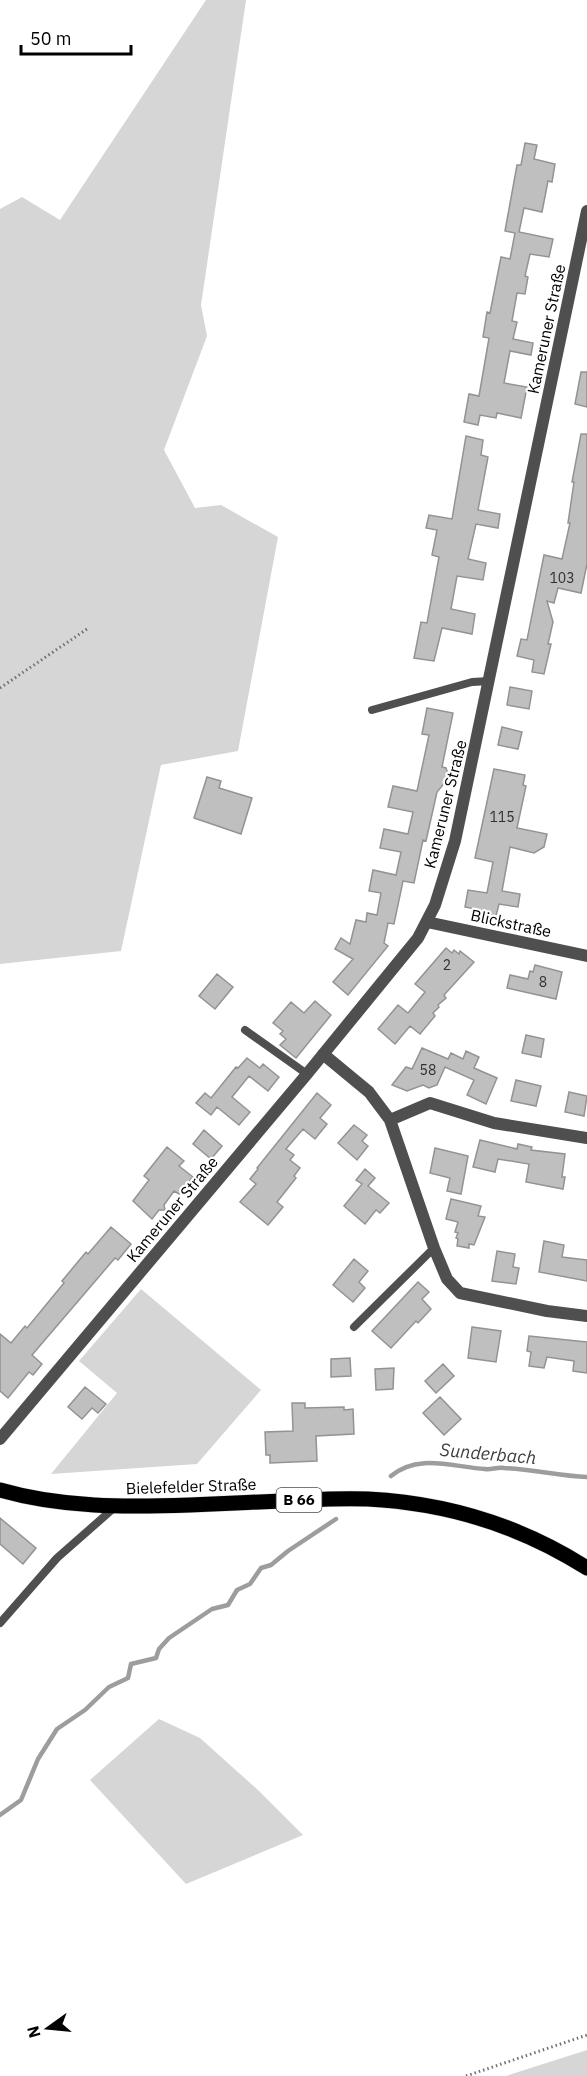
<svg xmlns="http://www.w3.org/2000/svg" width="587" height="2076" font-family="'IBM Plex Sans',sans-serif">
<style>
.green{fill:#d6d6d6}
.lines{fill:none;stroke-linecap:round;stroke-linejoin:round}
.stream{stroke:#9d9d9d;stroke-width:4.5}
.building{fill:#bfbfbf;stroke:#939393;stroke-width:1.5}
.primary-casing{stroke:#dbdbdb;stroke-width:16}
.path{stroke:#717171;stroke-width:3;stroke-dasharray:1.5 3;stroke-linecap:butt}
.lane{stroke:#4f4f4f;stroke-width:8}
.street{stroke:#4f4f4f;stroke-width:12}
.primary{stroke:#000;stroke-width:15}
.labels{text-anchor:middle;stroke-width:4.5;stroke-linejoin:round;paint-order:stroke}
.number-label{font-size:14px;fill:#303030}
.shield{fill:#fff;stroke:#4c4c4c;stroke-width:1.5}
.shield-label{font-size:15px;font-weight:bold;fill:#000}
.street-label{font-size:16px;fill:#000;stroke:#fff}
.water-label{font-size:18px;font-style:italic;fill:#3e3e3e;stroke:#fff}
</style>
<rect width="100%" height="100%" fill="#fff"/>
<path class="green" d="M206 0H246L201 305 207 336 164 450 195 508 221 505 278 537 238 751 161 765 121 951 0 964V209L22 197 60 220Z
M141 1289 261 1390 197 1464 51 1474 117 1393 79 1361Z
M159 1719 200 1738 259 1791 303 1835 186 1884 90 1780Z
M587 2050V2076H506Z"/>
<g class="lines">
<path class="stream" d="M391 1476C418 1453 453 1467 485 1469 491 1470 497 1467 504 1468 532 1469 559 1476 587 1477
M0 1815 21 1800 38 1759 57 1729 85 1710 109 1687 128 1678 131 1664 156 1658 159 1649 169 1638 212 1609 228 1605 237 1590 250 1584 261 1568 271 1565 288 1551 336 1519"/>
</g>
<path class="building" d="M525 143 537 145 534 159 555 164 552 182 548 181 542 212 524 208 519 232 553 239 549 257 530 254 525 276 528 277 525 294 517 293 512 321 517 322 513 339 533 343 531 355 510 351 504 383 527 387 521 418 497 413 496 418 480 415 478 425 464 422 469 394 479 396 489 338 483 337 487 312 490 313 501 257 510 259 515 233 505 231 517 165H521Z
M581 372H587V407L575 404Z
M581 434H587V564L581 593 558 588 554 603 547 601 553 622 548 644H551L544 674 532 672 534 660 517 656 521 639 527 640 544 555 562 559 570 523H568L574 482H572Z
M466 436 483 440 481 455 488 457 478 510 500 514 498 528 476 524 468 559 486 563 483 580 457 576 451 609 475 614 472 634 442 628 434 661 414 658 421 622 427 623 439 557 432 555 437 530 426 528 429 515 452 519Z
M510 687 532 691 529 709 507 705Z
M427 708 453 713 442 767 446 768 448 774 447 780 437 792 426 841 423 840 414 883 403 881 394 924 388 923 384 943 388 946 348 995 333 982 353 959 335 949 341 938 350 944 356 920 366 922 367 913 377 915 381 893 369 891 373 870 396 875 401 852 380 848 384 829 408 834 413 812 388 807 393 786 417 791 429 735 422 734Z
M502 727 522 732 518 749 498 745Z
M494 769 525 775 523 785 526 786 517 828 547 834 544 847 534 853 510 847 502 891 520 894 518 907 499 904 496 916 474 912 475 909 465 907 468 890 487 893 493 862 475 858Z
M207 777 221 781 219 788 252 798 241 834 194 818Z
M446 948 452 953 454 950 459 954 460 951 474 962 444 995 446 998 438 1005 439 1007 433 1013 435 1016 420 1034 410 1026 395 1044 378 1029 398 1005 408 1013 425 992 415 984Z
M535 965 562 972 556 999 507 988 510 975 528 979 530 971 533 972Z
M217 974 233 987 215 1009 199 996Z
M315 1001 331 1015 296 1058 280 1045 286 1039 280 1034 283 1031 273 1023 291 1002 304 1013Z
M526 1035 544 1039 541 1057 522 1053Z
M422 1048 448 1059 451 1053 463 1059 466 1051 479 1057 474 1068 497 1078 486 1104 467 1095 474 1080 445 1067 437 1085 429 1088 423 1085 407 1091 392 1085 406 1067 412 1069Z
M247 1058 260 1068 263 1064 279 1077 268 1091 249 1076 232 1097 250 1112 239 1125 217 1107 211 1115 196 1103 205 1093 211 1098 236 1067 238 1068Z
M516 1080 541 1086 536 1106 511 1101Z
M569 1092 587 1096 584 1116 565 1112Z
M317 1093 331 1105 320 1118 327 1124 315 1139 303 1129 286 1149 294 1155 290 1160 300 1168 294 1176 296 1178 277 1202 283 1207 268 1225 240 1202 256 1184 250 1179 258 1169 257 1168Z
M354 1125 367 1135 362 1141 368 1146 357 1160 338 1143Z
M204 1130 222 1146 211 1159 193 1144Z
M480 1140 517 1149 518 1144 532 1147 531 1150 565 1154 562 1177H565L563 1189 526 1182 529 1164 498 1159 495 1172 473 1167Z
M167 1147 184 1161 179 1166 193 1177 179 1194 174 1191 164 1205 165 1210H159L152 1219 133 1201 149 1180 144 1176Z
M435 1148 468 1156 461 1194 447 1191 450 1178 430 1173Z
M365 1169 375 1178 368 1186 389 1203 380 1213 376 1210 365 1224 344 1206 362 1184 356 1180Z
M451 1199 481 1206 478 1216 485 1217 474 1245 469 1244V1248L457 1246 458 1239 456 1238 458 1233 455 1232 458 1222 446 1219Z
M111 1227 131 1244 118 1260 115 1258 32 1355 42 1364 33 1375 29 1372 8 1398 0 1391V1334L11 1343 25 1326 27 1328 64 1283 62 1281 86 1252 88 1254Z
M544 1241 564 1245 562 1257 587 1260V1281L539 1272Z
M497 1251 515 1254 513 1267 519 1268 516 1284 492 1281Z
M354 1259 368 1271 359 1282 365 1288 353 1302 333 1285Z
M418 1282 429 1292 422 1299 431 1309 418 1323 416 1321 391 1348 372 1331Z
M472 1327 501 1331 496 1362 468 1358Z
M529 1336 587 1342V1373L573 1371 574 1361 547 1357 544 1368 529 1366 531 1352 527 1351Z
M350 1358 351 1376 331 1377V1359Z
M443 1364 454 1376 436 1393 425 1381Z
M394 1368 393 1389 376 1390 375 1369Z
M85 1387 106 1404 98 1413 92 1408 82 1419 68 1407Z
M440 1397 461 1419 444 1435 423 1413Z
M292 1403H305V1408L344 1407V1410L353 1409 354 1434 316 1436 317 1461 270 1463V1455H266L265 1432 293 1431Z
M0 1518 36 1548 23 1564 0 1544Z"/>
<g class="lines">
<g class="primary-casing">
<path id="primary" d="M0 1490C62 1508 126 1507 190 1505 228 1503 266 1502 304 1500 325 1499 347 1498 368 1499 446 1503 521 1526 587 1568"/>
</g>
<path class="path" d="M0 688 87 629
M466 2076 587 2035"/>
<path class="lane" d="M372 710 472 682 490 681
M245 1030 307 1074
M354 1327 434 1248
M0 1623 57 1558 115 1507"/>
<path class="street" d="M427 922 587 956
M323 1054 369 1092 390 1120 434 1248 447 1279 460 1293 547 1311 587 1316
M390 1120 430 1103 494 1123 587 1138
M0 1439 307 1074 418 938 435 905 455 841 587 211"/>
<use href="#primary" class="primary"/>
</g>
<g class="labels">
<g class="number-label">
<text x="562" y="583">103</text>
<text x="502" y="822">115</text>
<text x="447" y="970">2</text>
<text x="543" y="987">8</text>
<text x="428" y="1075">58</text>
</g>
<rect class="shield" x="276.5" y="1488" width="45" height="24" rx="4.5"/>
<g class="shield-label">
<text x="299" y="1505">B 66</text>
</g>
<g class="street-label">
<text transform="translate(546 329) rotate(-78)" y="6">Kameruner Straße</text>
<text transform="translate(445 804) rotate(-76)" y="6">Kameruner Straße</text>
<text transform="translate(511 923) rotate(12)" y="6">Blickstraße</text>
<text transform="translate(172 1209) rotate(-50)" y="6">Kameruner Straße</text>
<text transform="translate(191 1486) rotate(-2)" y="6">Bielefelder Straße</text>
</g>
<g class="water-label">
<text transform="translate(488 1454) rotate(5)" y="6">Sunderbach</text>
</g>
</g>
<g transform="translate(48 2028) rotate(255)" stroke="#ffffff" stroke-width="4.5" paint-order="stroke">
<path d="M0-4.5L10 22L0 15L-10 22Z" fill="#000000"/>
<text y="-9" font-size="16" font-weight="bold" text-anchor="middle" fill="#000000">N</text>
</g>
<path d="M21 45v9h110v-9" fill="none" stroke="#000000" stroke-width="3"/>
<text x="30" y="45" font-size="18" fill="#000000" stroke="#ffffff" stroke-width="4.5" paint-order="stroke">50 m</text>
</svg>
